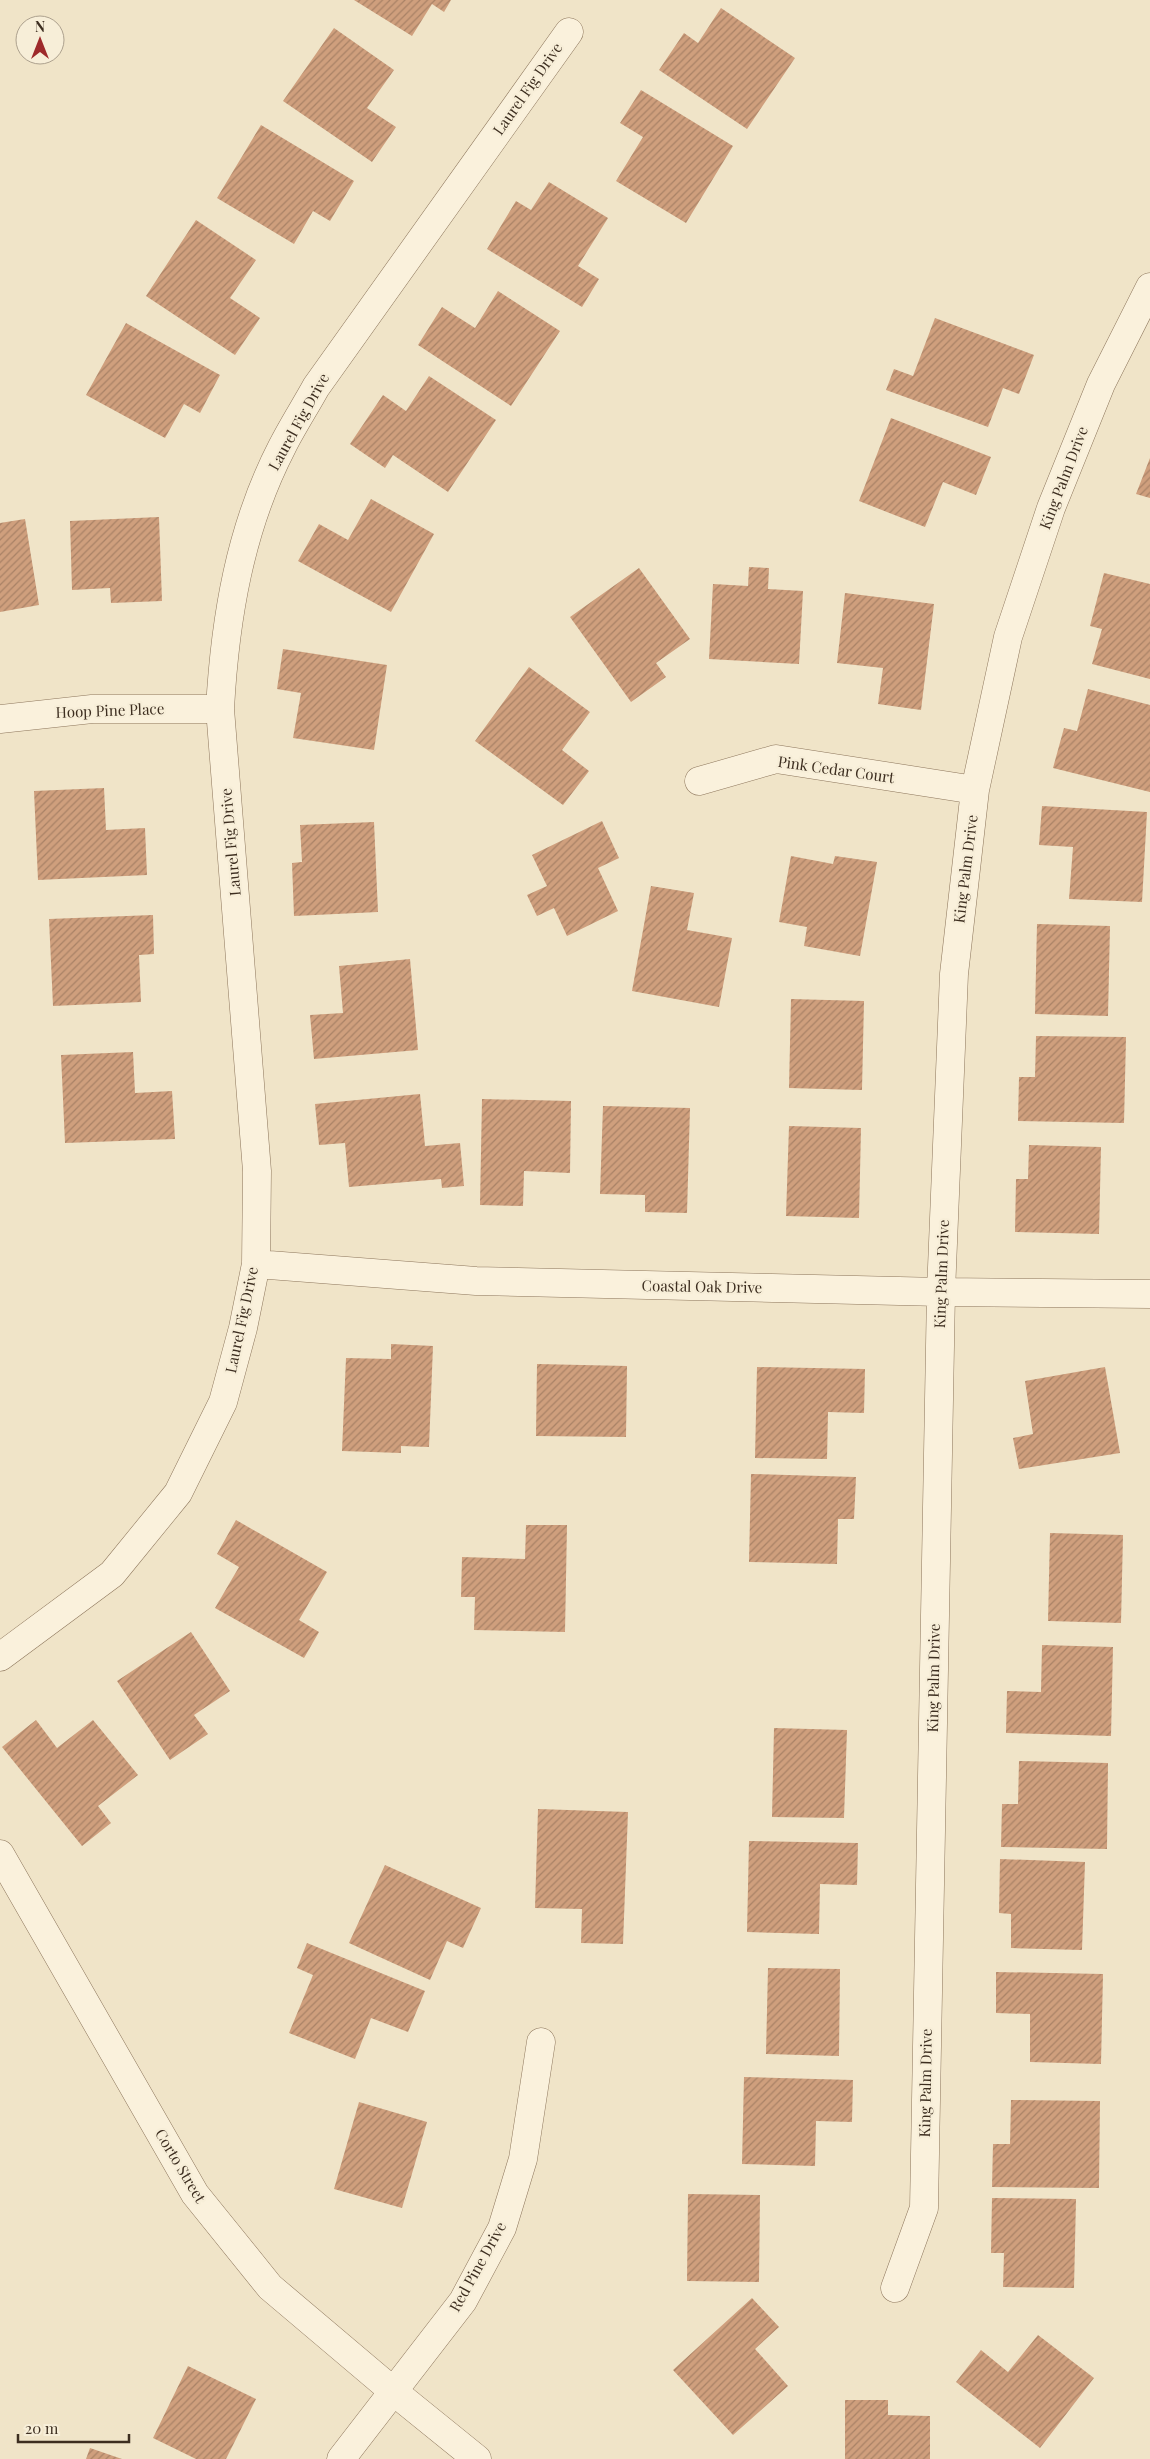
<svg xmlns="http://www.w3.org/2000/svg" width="1150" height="2459" font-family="'Playfair Display',serif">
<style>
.building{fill:url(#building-hatch)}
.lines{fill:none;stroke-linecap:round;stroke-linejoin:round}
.street-casing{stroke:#8d765c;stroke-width:29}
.street{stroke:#faf1dc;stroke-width:28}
.labels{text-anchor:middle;stroke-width:4.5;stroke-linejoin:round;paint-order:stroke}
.street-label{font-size:15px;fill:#3d2e20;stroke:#f7eed8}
</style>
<defs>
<pattern id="building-hatch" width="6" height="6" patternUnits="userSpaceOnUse" patternTransform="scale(1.25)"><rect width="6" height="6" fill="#cf9f7d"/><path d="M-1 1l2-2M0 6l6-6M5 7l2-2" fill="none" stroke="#a98266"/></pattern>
</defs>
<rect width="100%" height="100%" fill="#f0e4c8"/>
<path class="building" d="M354 0H451L444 12 432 4 412 36Z
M721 8 795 58 747 129 659 70 684 33 698 43Z
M334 28 394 70 367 108 396 127 372 162 283 101Z
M641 90 733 146 686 223 616 181 643 137 620 123Z
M261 125 354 181 330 221 313 211 294 244 217 198Z
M549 182 608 218 578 266 599 279 582 307 487 249 516 201 531 210Z
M196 220 256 260 230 298 260 318 235 355 146 296Z
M498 291 560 331 511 406 418 345 442 307 475 328Z
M935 318 1034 355 1019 394 1003 388 988 427 886 390 894 369 913 376Z
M126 323 220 375 200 413 184 404 165 438 86 395Z
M429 376 496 420 448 492 393 455 385 468 350 444 383 395 406 411Z
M891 418 991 457 976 495 943 482 925 527 859 501Z
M1150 458V498L1136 494Z
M371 499 434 534 391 612 298 561 319 524 348 540Z
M159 517 162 601 111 603 110 588 72 590 70 521Z
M25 519 39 605 0 612V523Z
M749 567 769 568 768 589 803 591 799 664 709 659 713 584 748 586Z
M639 568 690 639 656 663 666 677 631 702 570 617Z
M1104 573 1150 584V679L1092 664 1102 629 1090 626Z
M845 593 934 604 921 710 878 704 883 668 837 663Z
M283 649 387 665 374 750 293 738 301 693 277 689Z
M529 667 590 712 562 750 589 771 563 805 475 741Z
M1088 689 1150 705V792L1053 768 1064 728 1077 731Z
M104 788 106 830 145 828 147 875 38 880 34 791Z
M1042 806 1147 812 1142 902 1069 899 1073 847 1039 845Z
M602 821 619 858 598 868 618 911 567 936 554 908 537 916 527 895 547 886 532 855Z
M374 822 378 912 294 916 292 863 302 862 300 825Z
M791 856 833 864 835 856 877 862 860 956 804 946 807 927 779 922Z
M651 886 694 893 687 930 732 938 719 1007 632 991Z
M153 915 154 954 139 955 141 1002 53 1006 49 919Z
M1037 924 1110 926 1108 1016 1035 1014Z
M410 959 418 1050 314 1059 310 1015 343 1013 339 966Z
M791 999 864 1001 862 1090 789 1088Z
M1036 1036 1126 1037 1124 1123 1018 1121 1019 1077H1035Z
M133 1052 135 1093 172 1091 175 1139 65 1143 61 1055Z
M420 1094 425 1146 460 1143 464 1186 442 1188 441 1179 349 1187 345 1143 319 1145 315 1104Z
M482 1099 571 1101 570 1173 524 1171 523 1206 480 1205Z
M603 1106 690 1108 687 1213 645 1212V1195L600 1194Z
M789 1126 861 1128 859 1218 786 1216Z
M1029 1145 1101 1147 1099 1234 1015 1232 1016 1179H1028Z
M391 1344 433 1346 429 1447 401 1446V1453L342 1451 346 1358 391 1359Z
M537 1364 627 1366 626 1437 536 1436Z
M757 1367 865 1369 864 1413 828 1412 827 1459 755 1458Z
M1105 1367 1120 1453 1019 1469 1013 1438 1033 1434 1025 1381Z
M751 1474 856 1477 854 1519H838L837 1564 749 1562Z
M236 1520 327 1572 299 1620 319 1632 304 1658 215 1608 239 1567 217 1554Z
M526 1525H567L565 1632 474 1630 475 1597H461L462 1557 525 1559Z
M1050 1533 1123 1535 1121 1623 1048 1621Z
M191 1632 230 1691 194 1715 208 1734 170 1760 117 1681Z
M1042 1645 1113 1647 1111 1736 1006 1733 1007 1691 1041 1692Z
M36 1720 57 1748 93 1720 138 1775 98 1806 111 1823 82 1846 2 1747Z
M774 1728 847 1730 844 1818 772 1817Z
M1019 1761 1108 1763 1107 1849 1001 1847 1002 1804H1018Z
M538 1809 628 1812 623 1944 581 1943 582 1909 535 1908Z
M749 1841 858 1843 857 1885 820 1884 819 1934 747 1932Z
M1000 1859 1085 1862 1082 1950 1011 1948V1914L999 1913Z
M385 1865 481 1908 463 1948 447 1941 430 1980 349 1943Z
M307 1943 425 1991 408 2032 371 2018 355 2059 289 2033 313 1975 297 1968Z
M768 1968 840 1969 839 2056 766 2054Z
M996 1972 1103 1974 1101 2064 1030 2062V2014L996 2013Z
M744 2077 853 2080 852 2122 816 2121 815 2166 742 2164Z
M1011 2100 1100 2101 1099 2188 992 2187 993 2144H1010Z
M359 2102 427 2122 402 2208 334 2189Z
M688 2194 760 2195 759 2282 687 2281Z
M992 2198 1076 2199 1074 2288 1003 2287 1004 2253H991Z
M752 2298 779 2327 755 2349 788 2386 733 2435 673 2370Z
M1038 2335 1094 2378 1040 2448 956 2382 981 2350 1008 2372Z
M188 2366 256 2399 226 2459H196L153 2438Z
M845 2400H888V2415L930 2416V2459H845Z
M90 2448 122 2459H86Z"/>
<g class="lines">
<g class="street-casing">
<path id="street" d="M0 719 92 709H220
M699 781 776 759 975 790
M256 1264 476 1281 941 1292 1150 1294
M0 1657 112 1574 178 1493 223 1402 243 1328 256 1264 257 1171 220 709C225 618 240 528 282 447 292 427 305 407 316 387L569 32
M0 1854 195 2194 270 2287 393 2391 477 2459
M895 2288 924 2208 941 1292 954 974 975 790 1008 637 1051 508 1101 384 1150 287
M341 2459 463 2301 502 2228 523 2159 541 2042"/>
</g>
<use href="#street" class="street"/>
</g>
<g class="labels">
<g class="street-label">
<text transform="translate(528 89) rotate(-55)" y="5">Laurel Fig Drive</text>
<text transform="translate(299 422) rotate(-61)" y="5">Laurel Fig Drive</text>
<text transform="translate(1064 478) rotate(-69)" y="5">King Palm Drive</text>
<text transform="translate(110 711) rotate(-2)" y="5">Hoop Pine Place</text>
<text transform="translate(836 770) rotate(8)" y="5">Pink Cedar Court</text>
<text transform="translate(231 842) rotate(-95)" y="5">Laurel Fig Drive</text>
<text transform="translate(966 869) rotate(-83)" y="5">King Palm Drive</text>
<text transform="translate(942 1274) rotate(-88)" y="5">King Palm Drive</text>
<text transform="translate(702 1287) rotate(1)" y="5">Coastal Oak Drive</text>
<text transform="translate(242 1320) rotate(-78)" y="5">Laurel Fig Drive</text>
<text transform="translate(934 1678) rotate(-89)" y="5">King Palm Drive</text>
<text transform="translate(926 2083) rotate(-89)" y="5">King Palm Drive</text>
<text transform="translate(180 2166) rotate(59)" y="5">Corto Street</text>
<text transform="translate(478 2267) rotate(-61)" y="5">Red Pine Drive</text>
</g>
</g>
<g transform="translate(40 40)"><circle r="24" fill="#f7eed8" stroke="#ada18e"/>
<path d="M0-4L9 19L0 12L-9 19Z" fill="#9e2a2b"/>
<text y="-8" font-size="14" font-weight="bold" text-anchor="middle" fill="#3d2e20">N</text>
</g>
<path d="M18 2434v8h111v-8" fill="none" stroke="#3d2e20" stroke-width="2.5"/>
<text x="25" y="2434" font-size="15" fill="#3d2e20" stroke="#f7eed8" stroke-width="4" paint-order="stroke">20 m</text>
</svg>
